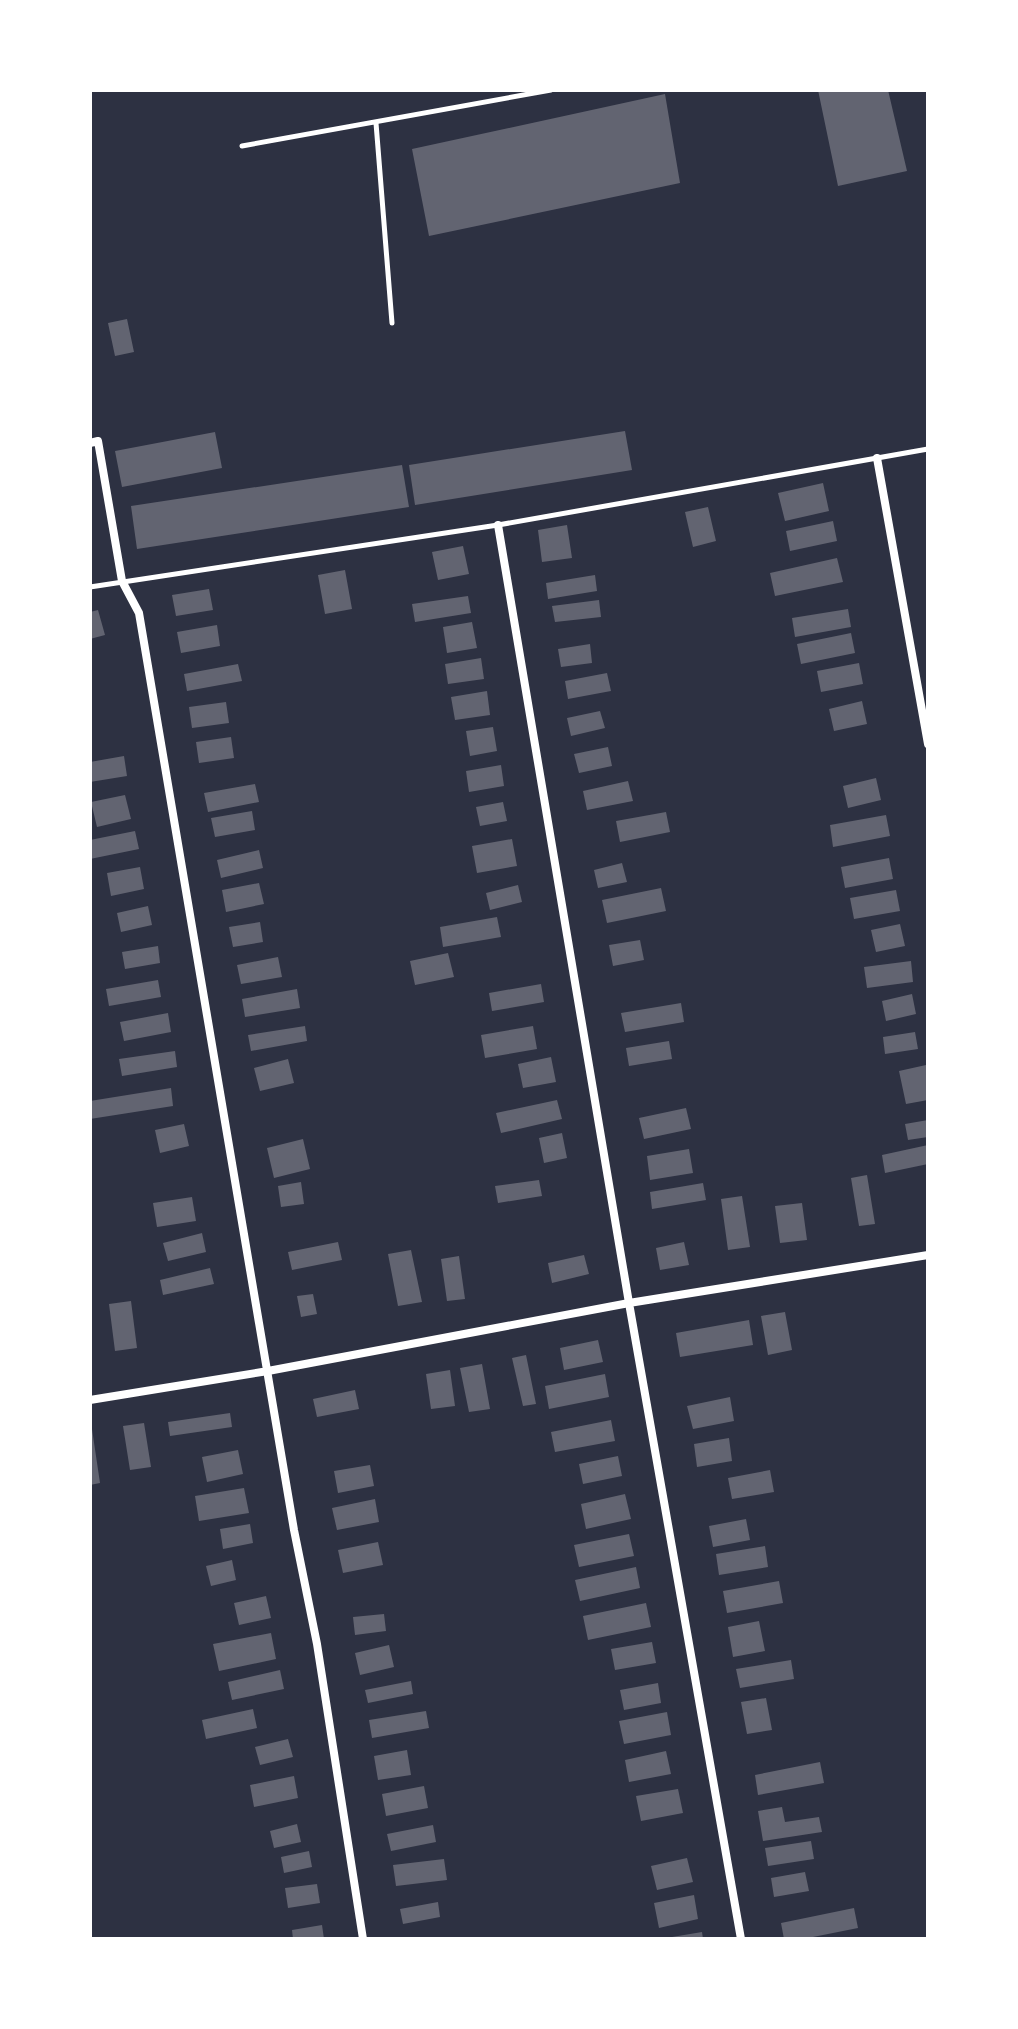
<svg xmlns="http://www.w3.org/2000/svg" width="1018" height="2029" font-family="'Nunito Sans',sans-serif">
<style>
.building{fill:#626471}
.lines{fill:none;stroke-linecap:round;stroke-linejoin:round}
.service{stroke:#fff;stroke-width:5}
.minor{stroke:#fff;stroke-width:8}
</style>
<rect width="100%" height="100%" fill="#2d3142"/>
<path class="building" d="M818 90H888L907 171 838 186Z
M665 94 680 183 429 236 412 149Z
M127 319 134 352 115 356 108 323Z
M625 431 632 470 415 505 409 465Z
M215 432 222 468 122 487 115 451Z
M402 465 409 507 137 549 131 506Z
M823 483 829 511 785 521 778 493Z
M708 507 716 541 693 547 685 512Z
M833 521 837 541 790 551 786 531Z
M567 525 572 558 542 562 538 530Z
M463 546 469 574 438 580 432 552Z
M837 558 843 582 775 596 770 573Z
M345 570 352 609 325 614 318 575Z
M595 575 597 591 548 599 546 583Z
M209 589 213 610 176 616 172 595Z
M468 596 471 613 415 622 412 604Z
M599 600 601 617 555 622 552 606Z
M848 609 851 627 795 637 792 618Z
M98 610 105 635 90 639V612Z
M472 622 477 648 447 653 443 627Z
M217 625 220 646 181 653 177 632Z
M851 633 855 653 801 664 797 644Z
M590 644 592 663 561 667 558 649Z
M481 658 484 679 448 684 445 664Z
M859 663 863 684 821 692 817 671Z
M238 664 242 681 187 691 184 674Z
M607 673 611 691 568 699 565 681Z
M487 691 490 715 455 720 451 697Z
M862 701 867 724 834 731 829 709Z
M226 702 229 723 192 728 189 707Z
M600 711 605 728 571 736 567 718Z
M493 727 497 751 470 756 466 731Z
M231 737 234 758 199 763 196 742Z
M608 747 612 766 579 773 574 754Z
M124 756 127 776 90 782V762Z
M501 765 504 786 469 792 466 771Z
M876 778 881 800 848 808 843 786Z
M628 781 633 801 587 810 583 791Z
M255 784 259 802 208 812 204 793Z
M125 795 131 819 97 827 91 802Z
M503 802 507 821 480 826 476 807Z
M252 811 255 830 215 837 211 818Z
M666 812 670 832 620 842 616 821Z
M886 815 890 836 833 847 830 825Z
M135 831 139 849 90 859V840Z
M512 839 517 866 477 873 472 846Z
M259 850 263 868 221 878 217 860Z
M889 858 893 879 845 888 841 867Z
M622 863 627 882 598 888 594 870Z
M140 867 144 889 111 896 107 873Z
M259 883 264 904 226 912 222 890Z
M518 885 522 902 490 910 486 893Z
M661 888 666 911 607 923 602 900Z
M896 890 900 911 854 919 850 898Z
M148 906 152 925 121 932 117 913Z
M497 917 501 937 443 947 440 927Z
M260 922 263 942 233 947 229 927Z
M900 924 905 946 876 952 871 930Z
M640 940 644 960 613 966 609 945Z
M158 946 160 963 125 969 122 952Z
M448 953 454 977 415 985 410 961Z
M278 957 282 977 241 984 237 965Z
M911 961 913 982 867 988 864 967Z
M158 980 161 997 109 1006 106 989Z
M541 984 544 1002 492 1011 489 993Z
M297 989 300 1008 245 1017 242 999Z
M912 994 916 1014 886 1021 882 1001Z
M681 1003 684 1022 625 1032 621 1013Z
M168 1013 171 1032 124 1041 120 1022Z
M305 1026 307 1041 251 1051 248 1035Z
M533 1026 537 1049 485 1058 481 1035Z
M915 1032 918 1049 885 1054 883 1037Z
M669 1041 672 1059 629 1066 626 1048Z
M175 1051 177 1067 122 1076 119 1059Z
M551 1057 556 1082 523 1088 518 1064Z
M288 1059 294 1083 260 1091 254 1068Z
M926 1065 928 1100 906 1104 899 1071Z
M171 1088 173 1106 90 1119V1101Z
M557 1100 562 1119 501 1133 496 1113Z
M686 1108 691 1129 644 1139 639 1118Z
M928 1120V1137L908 1140 905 1124Z
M184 1124 189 1146 160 1153 155 1130Z
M562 1133 567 1158 544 1163 539 1138Z
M303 1139 310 1169 274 1178 267 1148Z
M928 1145V1164L885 1173 882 1155Z
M689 1149 693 1173 650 1180 647 1156Z
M867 1175 875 1224 859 1226 851 1178Z
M539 1180 542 1196 498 1203 495 1186Z
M301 1182 304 1204 281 1207 278 1186Z
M703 1183 706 1200 652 1209 650 1192Z
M742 1196 750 1247 728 1250 721 1199Z
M192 1197 196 1221 157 1227 153 1203Z
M802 1203 807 1240 780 1243 775 1206Z
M202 1233 206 1252 168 1261 163 1243Z
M338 1242 342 1260 292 1270 288 1252Z
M684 1242 689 1265 660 1270 656 1248Z
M411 1250 422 1302 398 1306 388 1254Z
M584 1255 589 1274 552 1283 548 1263Z
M459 1256 465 1299 447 1301 441 1259Z
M210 1268 214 1284 163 1295 160 1280Z
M313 1294 317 1314 301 1317 297 1296Z
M131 1301 137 1348 115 1351 109 1304Z
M785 1312 792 1350 768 1355 761 1316Z
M749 1320 753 1345 680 1357 676 1333Z
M598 1340 603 1362 564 1370 560 1348Z
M526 1355 536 1404 523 1406 512 1358Z
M482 1364 490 1409 469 1412 460 1368Z
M450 1370 455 1406 431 1409 426 1374Z
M605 1374 609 1397 549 1409 545 1386Z
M355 1390 359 1409 317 1417 313 1399Z
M730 1397 734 1421 693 1429 687 1406Z
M230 1413 232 1427 170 1436 168 1422Z
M611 1420 615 1441 555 1452 551 1432Z
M144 1423 151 1467 130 1470 123 1426Z
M90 1429H92L100 1483 90 1485Z
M729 1438 732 1461 697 1467 694 1444Z
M238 1450 243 1474 207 1482 202 1457Z
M618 1456 622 1476 583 1484 579 1464Z
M370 1465 374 1486 338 1493 334 1471Z
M770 1470 774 1492 732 1499 728 1478Z
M244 1488 249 1513 199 1521 195 1496Z
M625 1494 631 1519 586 1529 581 1504Z
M375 1499 379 1522 337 1530 332 1508Z
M746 1519 750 1540 713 1547 709 1526Z
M250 1524 253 1543 223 1549 220 1529Z
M629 1534 634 1556 579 1567 574 1545Z
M378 1542 383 1565 343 1573 338 1550Z
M765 1546 768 1567 719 1575 716 1554Z
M232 1560 236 1580 211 1586 206 1566Z
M636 1567 640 1588 580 1601 575 1580Z
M779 1581 783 1603 727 1613 723 1591Z
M266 1596 271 1618 239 1625 234 1603Z
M646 1603 651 1627 588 1640 583 1616Z
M384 1614 386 1631 355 1635 353 1617Z
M759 1621 765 1651 733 1657 728 1627Z
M271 1633 276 1659 219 1671 213 1644Z
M652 1642 656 1663 615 1670 611 1649Z
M389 1645 394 1667 360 1675 355 1653Z
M791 1660 794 1679 740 1688 736 1669Z
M280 1670 284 1689 232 1700 228 1682Z
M411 1681 413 1694 368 1703 365 1690Z
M658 1683 661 1703 624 1710 620 1690Z
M766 1698 772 1730 747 1734 741 1702Z
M253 1709 257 1728 206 1739 202 1720Z
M426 1711 429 1728 372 1738 369 1720Z
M667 1712 671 1735 624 1744 619 1721Z
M288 1739 293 1757 260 1765 255 1747Z
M407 1750 411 1775 378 1780 374 1756Z
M666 1751 671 1774 629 1782 625 1760Z
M820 1762 824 1783 758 1795 755 1775Z
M294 1776 298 1798 254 1807 250 1785Z
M424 1786 428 1808 386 1816 382 1794Z
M678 1789 683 1813 641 1821 636 1796Z
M782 1807 785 1822 819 1817 822 1832 763 1841 758 1811Z
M297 1824 301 1842 274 1848 270 1831Z
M433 1825 436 1842 391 1851 387 1834Z
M811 1841 814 1859 768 1866 765 1848Z
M309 1851 312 1867 284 1873 281 1857Z
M687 1858 693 1882 657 1890 651 1866Z
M444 1859 447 1880 396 1886 393 1865Z
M805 1872 809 1891 774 1897 771 1878Z
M317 1884 320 1903 288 1908 285 1888Z
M694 1895 698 1919 659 1928 654 1903Z
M438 1902 440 1917 403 1924 400 1909Z
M854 1908 858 1928 803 1939H784L781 1923Z
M322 1925 324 1939H293L292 1930Z
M702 1932 703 1939H672V1937Z"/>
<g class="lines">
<path class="service" d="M376 123 392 323
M242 146 551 90
M90 587 498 525 928 449"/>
<path class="minor" d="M90 443 98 441 122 581 139 613 294 1530 317 1644 363 1939
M877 458 928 744
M498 525 629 1303 741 1939
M90 1400 268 1371 629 1303 928 1255"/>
</g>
<rect width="1018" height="2029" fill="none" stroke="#ffffff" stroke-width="184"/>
</svg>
